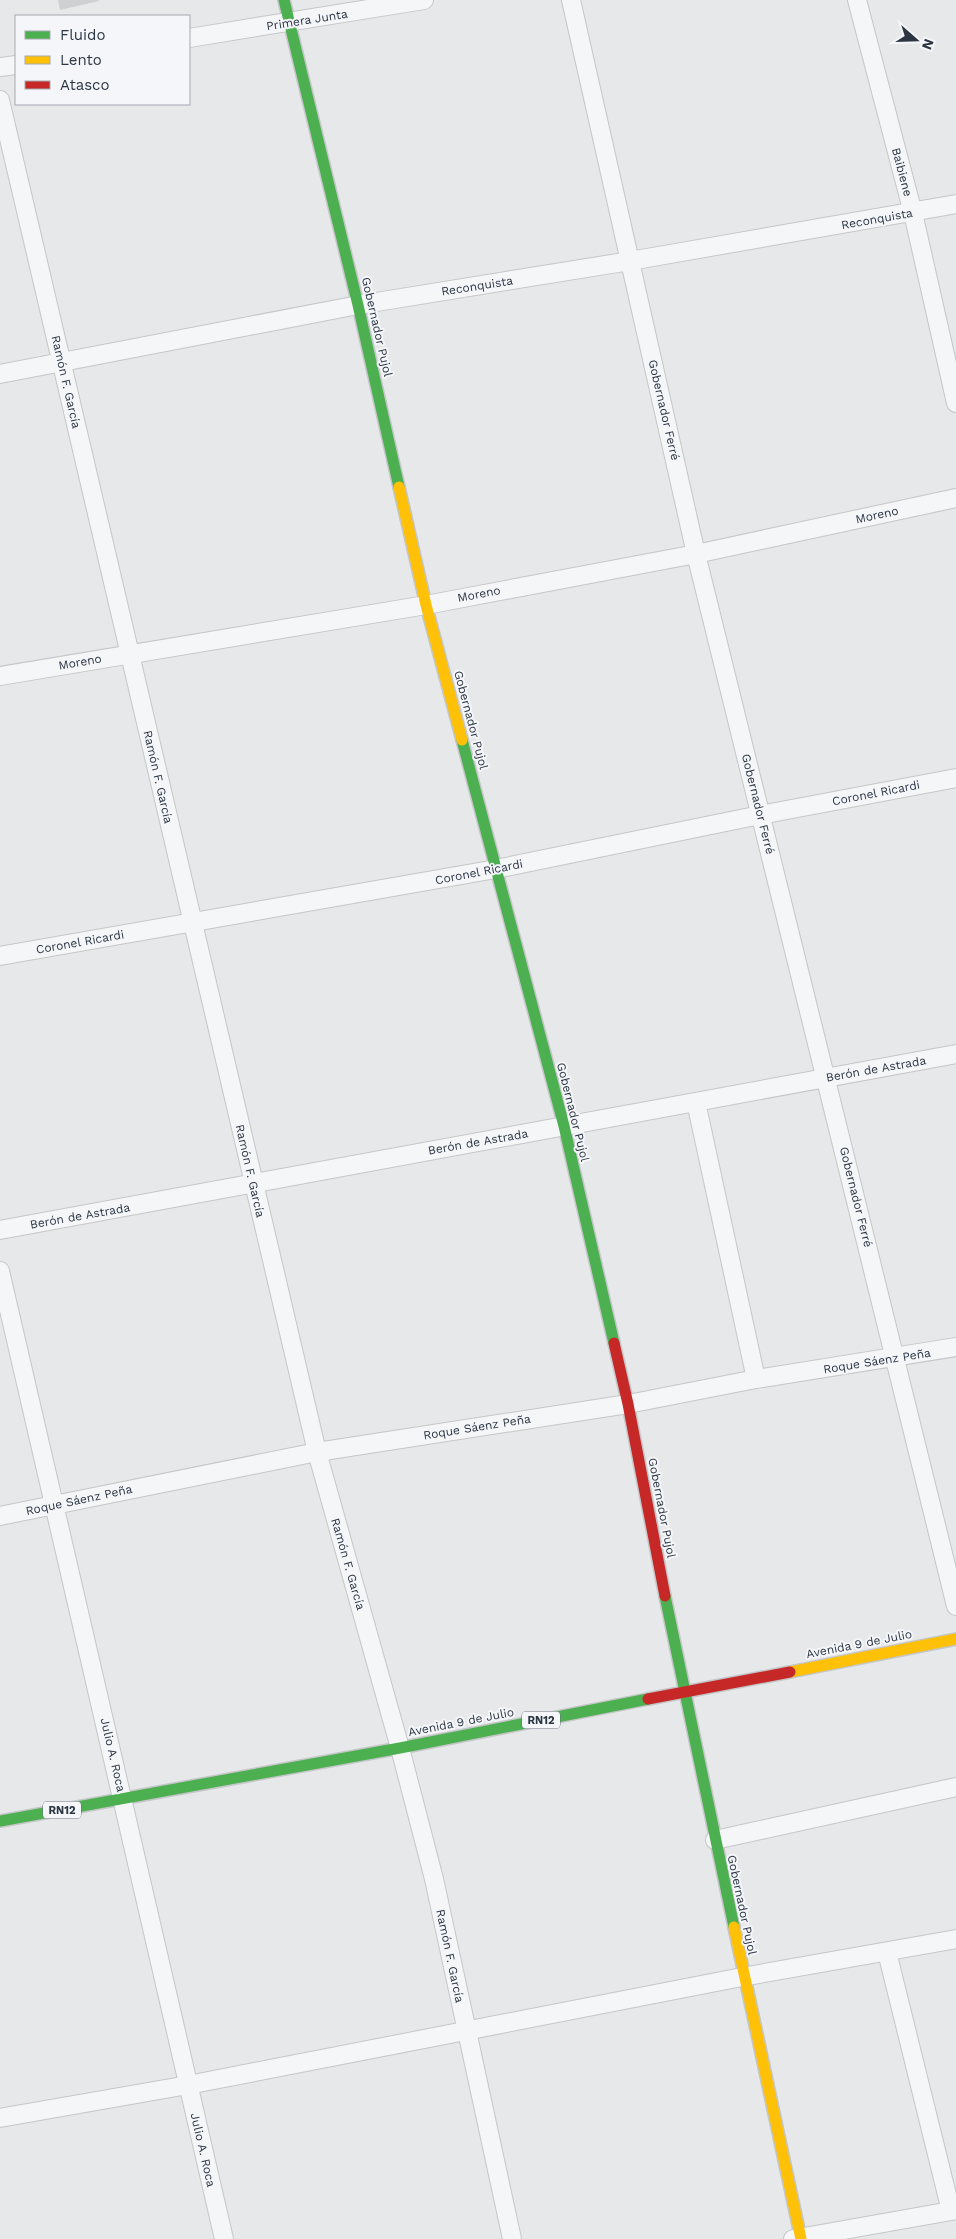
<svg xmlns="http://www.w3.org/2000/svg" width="956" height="2239" font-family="'Work Sans',sans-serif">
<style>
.building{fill:#ced0d2}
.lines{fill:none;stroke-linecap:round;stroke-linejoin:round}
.street-casing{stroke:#c4c6c8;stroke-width:20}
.fast-casing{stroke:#c4c6c8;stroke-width:14}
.slow-casing{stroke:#c4c6c8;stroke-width:14}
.jam-casing{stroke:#c4c6c8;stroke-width:14}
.street{stroke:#f5f6f7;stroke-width:18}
.fast{stroke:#4caf50;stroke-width:11}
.slow{stroke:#ffc107;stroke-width:11}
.jam{stroke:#c62828;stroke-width:11}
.labels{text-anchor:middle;stroke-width:4;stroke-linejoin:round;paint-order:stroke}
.shield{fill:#f4f6f9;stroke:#68707a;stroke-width:1}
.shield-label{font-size:11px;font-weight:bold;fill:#2c3643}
.street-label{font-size:12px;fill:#2c3643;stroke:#f4f6f9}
</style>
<rect width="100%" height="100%" fill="#e6e8ea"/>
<path class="building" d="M58 0H99V1L60 10Z"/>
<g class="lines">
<g class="street-casing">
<path id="street" d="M571 0 696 554 956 1606
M857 0 913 213 956 403
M189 38 424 0
M0 67 16 65
M0 100 317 1452 400 1748 434 1879 512 2239
M0 374 358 305 630 261 956 204
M0 676 426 605 696 554 956 498
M0 956 496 869 760 815 956 778
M696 1102 756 1379
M0 1230 956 1054
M0 1271 224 2239
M0 1516 317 1452 628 1404 756 1379 956 1347
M715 1840 956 1787
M887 1952 951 2211
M0 2118 188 2085 742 1977 956 1939
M793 2239 956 2210"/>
</g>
<g class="fast-casing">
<path id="fast" d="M284 0 358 305 399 487
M462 740 564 1126 614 1343
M665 1596 734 1927
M0 1821 400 1748 648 1699"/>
</g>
<g class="slow-casing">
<path id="slow" d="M399 487 426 605 462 740
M790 1672 956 1639
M734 1927 801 2239"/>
</g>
<g class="jam-casing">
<path id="jam" d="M614 1343 628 1404 665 1596
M648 1699 790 1672"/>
</g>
<use href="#street" class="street"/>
<use href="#fast" class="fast"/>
<use href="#slow" class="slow"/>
<use href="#jam" class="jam"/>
</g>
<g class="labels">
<g class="shield">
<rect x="522" y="1711.5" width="38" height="17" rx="4"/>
<rect x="43" y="1801.5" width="38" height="17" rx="4"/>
</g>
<g class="shield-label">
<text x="541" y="1724">RN12</text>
<text x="62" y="1814">RN12</text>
</g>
<g class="street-label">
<text transform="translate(307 20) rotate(-9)" y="4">Primera Junta</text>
<text transform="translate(902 172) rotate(75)" y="4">Baibiene</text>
<text transform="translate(877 219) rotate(-10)" y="4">Reconquista</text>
<text transform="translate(477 286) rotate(-9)" y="4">Reconquista</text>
<text transform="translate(377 327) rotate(77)" y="4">Gobernador Pujol</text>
<text transform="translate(66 382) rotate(77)" y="4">Ramón F. García</text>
<text transform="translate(664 410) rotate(77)" y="4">Gobernador Ferré</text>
<text transform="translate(877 515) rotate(-12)" y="4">Moreno</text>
<text transform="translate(479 594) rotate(-11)" y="4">Moreno</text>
<text transform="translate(80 662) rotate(-10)" y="4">Moreno</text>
<text transform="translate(471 720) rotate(75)" y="4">Gobernador Pujol</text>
<text transform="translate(158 777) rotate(77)" y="4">Ramón F. García</text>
<text transform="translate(876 793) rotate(-11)" y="4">Coronel Ricardi</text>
<text transform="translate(758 804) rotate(76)" y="4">Gobernador Ferré</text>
<text transform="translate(479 872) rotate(-11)" y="4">Coronel Ricardi</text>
<text transform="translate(80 942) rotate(-10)" y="4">Coronel Ricardi</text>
<text transform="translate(876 1069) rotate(-10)" y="4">Berón de Astrada</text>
<text transform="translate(573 1112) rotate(76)" y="4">Gobernador Pujol</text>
<text transform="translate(478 1142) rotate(-10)" y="4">Berón de Astrada</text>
<text transform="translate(250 1171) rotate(77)" y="4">Ramón F. García</text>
<text transform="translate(856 1197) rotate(76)" y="4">Gobernador Ferré</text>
<text transform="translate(80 1216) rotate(-10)" y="4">Berón de Astrada</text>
<text transform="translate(877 1361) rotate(-9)" y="4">Roque Sáenz Peña</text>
<text transform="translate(477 1427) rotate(-9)" y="4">Roque Sáenz Peña</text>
<text transform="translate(79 1500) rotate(-12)" y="4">Roque Sáenz Peña</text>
<text transform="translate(662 1508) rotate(79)" y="4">Gobernador Pujol</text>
<text transform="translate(348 1564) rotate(74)" y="4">Ramón F. García</text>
<text transform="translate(859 1644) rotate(-11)" y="4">Avenida 9 de Julio</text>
<text transform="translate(461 1722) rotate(-11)" y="4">Avenida 9 de Julio</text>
<text transform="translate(113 1755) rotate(77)" y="4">Julio A. Roca</text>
<text transform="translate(742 1905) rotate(78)" y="4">Gobernador Pujol</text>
<text transform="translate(450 1956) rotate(78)" y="4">Ramón F. García</text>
<text transform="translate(203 2150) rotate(77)" y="4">Julio A. Roca</text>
</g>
</g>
<rect x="15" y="15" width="175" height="90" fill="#f4f6f9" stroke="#a4a9b0"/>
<rect x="25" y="31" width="25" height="8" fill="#4caf50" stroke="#a4a9b0"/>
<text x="60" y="40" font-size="15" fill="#2c3643">Fluido</text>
<rect x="25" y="56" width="25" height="8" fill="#ffc107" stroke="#a4a9b0"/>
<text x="60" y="65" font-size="15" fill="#2c3643">Lento</text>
<rect x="25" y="81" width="25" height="8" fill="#c62828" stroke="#a4a9b0"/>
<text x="60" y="90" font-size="15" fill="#2c3643">Atasco</text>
<g transform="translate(916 40) rotate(110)" stroke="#f4f6f9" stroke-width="4" paint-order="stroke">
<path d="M0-4L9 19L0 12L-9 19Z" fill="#2c3643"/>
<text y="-8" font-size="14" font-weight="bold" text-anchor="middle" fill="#2c3643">N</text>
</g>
</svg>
